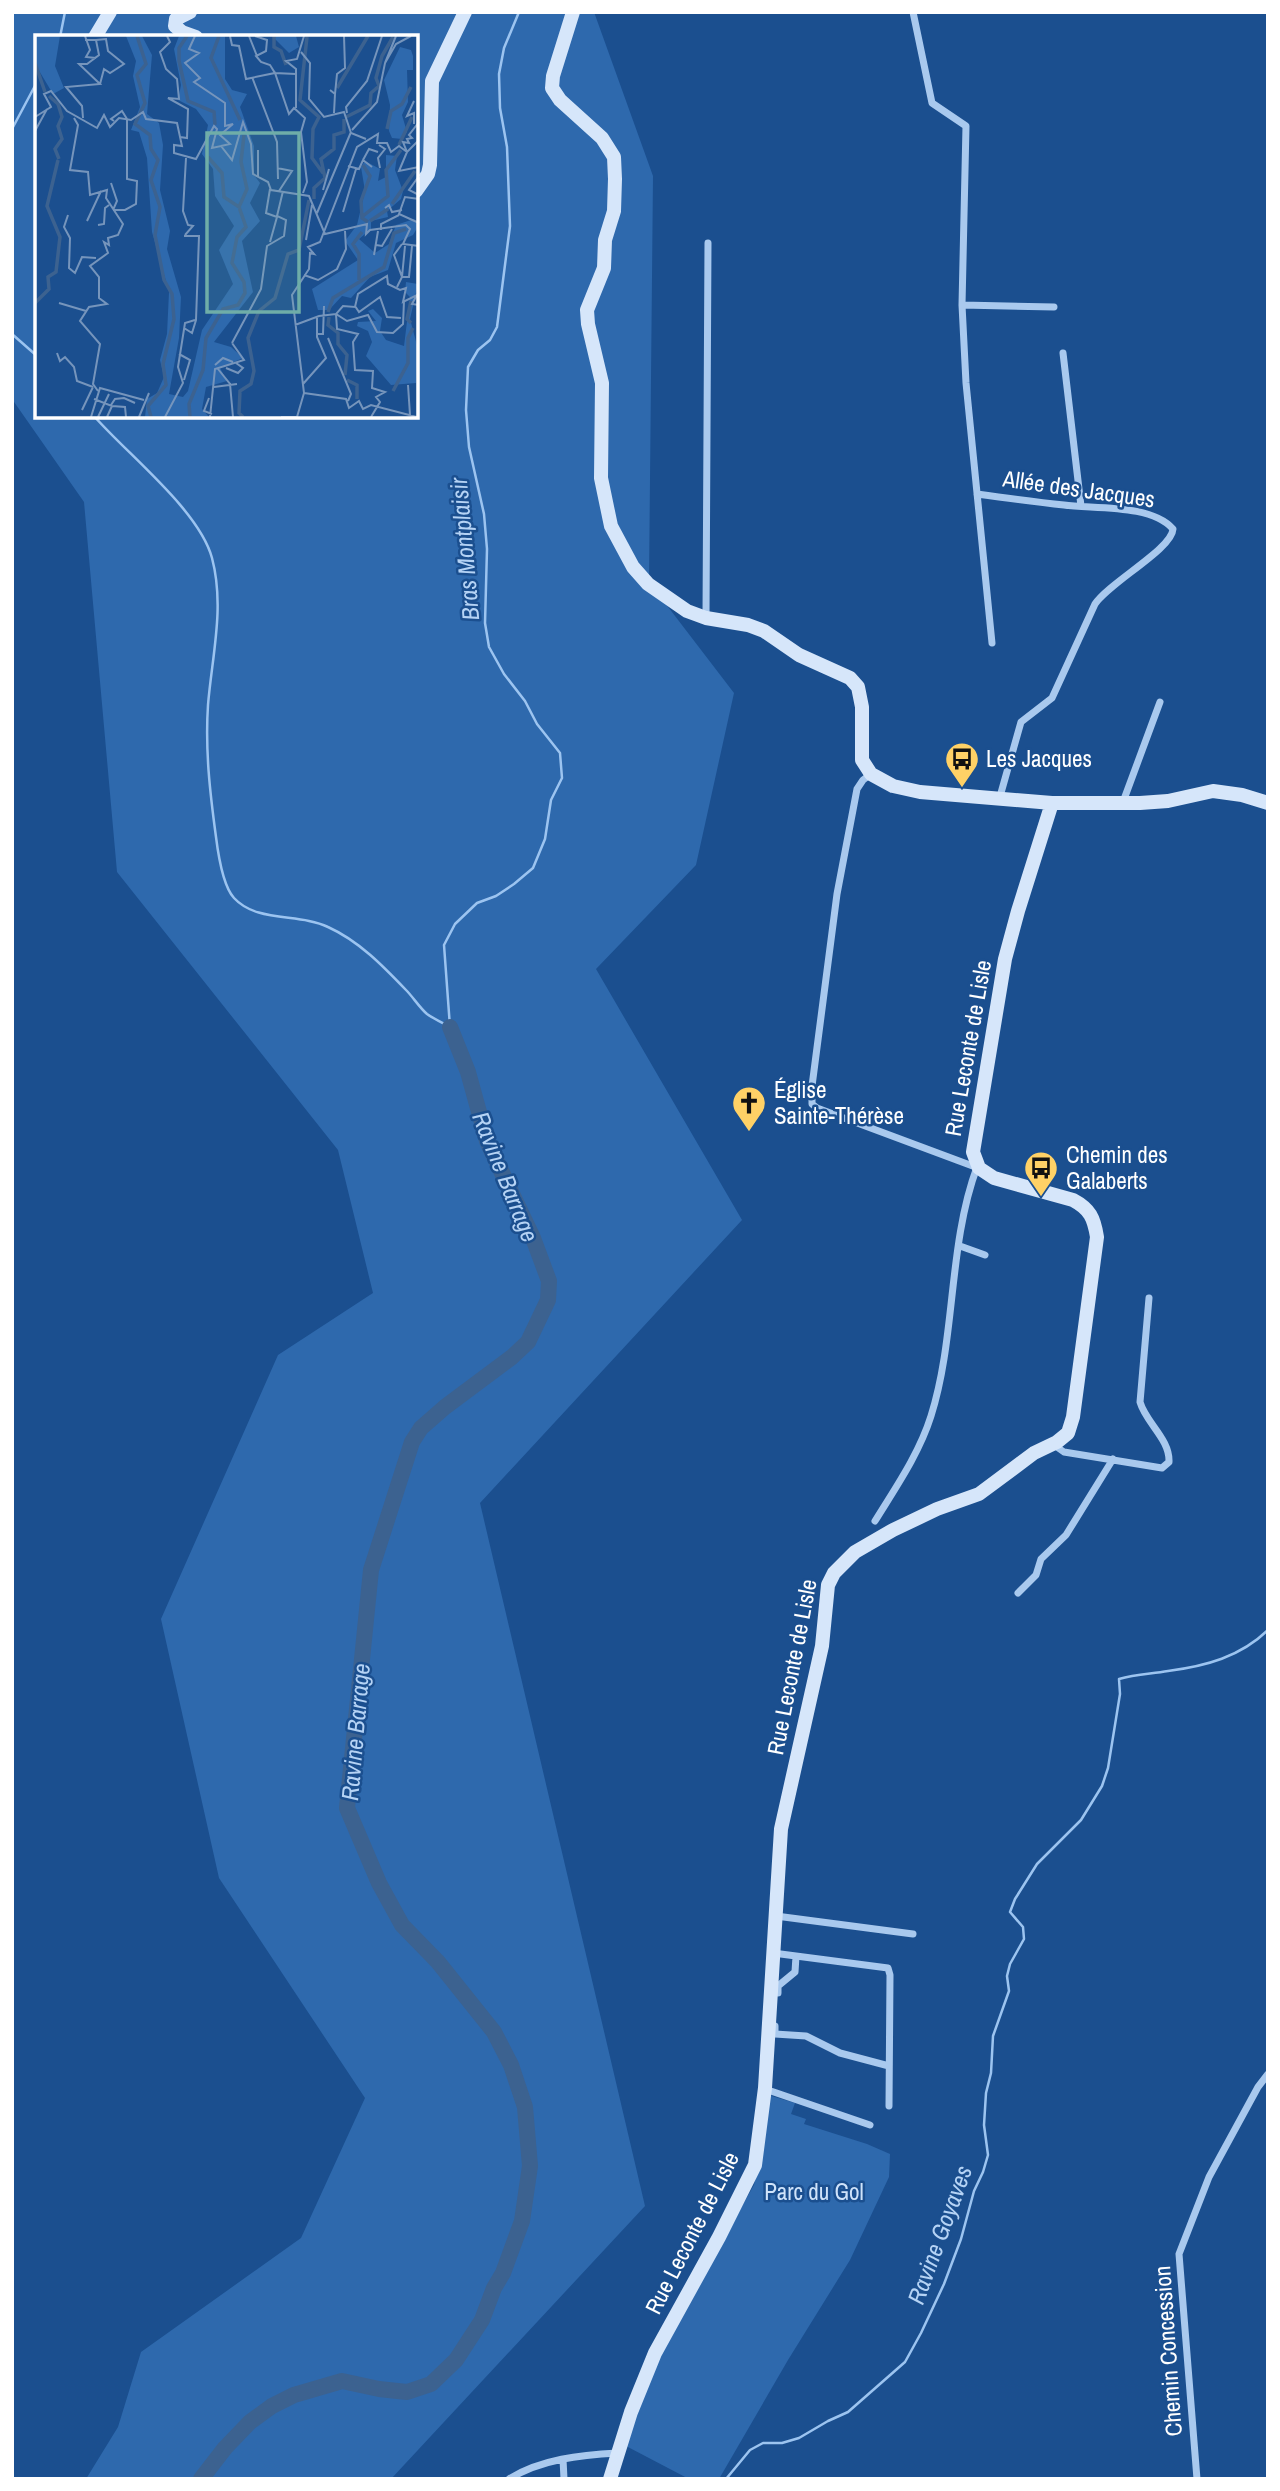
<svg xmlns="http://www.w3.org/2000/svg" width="1280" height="2491" font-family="'Archivo Narrow',sans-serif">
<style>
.green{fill:#2e69ad;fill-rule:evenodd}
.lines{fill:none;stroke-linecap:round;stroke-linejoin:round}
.stream{stroke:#9cc4f0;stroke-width:2.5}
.river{stroke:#3c6290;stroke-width:16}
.street{stroke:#a9c9ee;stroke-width:7}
.secondary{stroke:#d6e6fa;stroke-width:14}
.labels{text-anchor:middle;stroke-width:5;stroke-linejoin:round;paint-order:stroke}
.street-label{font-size:23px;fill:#fff;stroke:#1b4f8f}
.poi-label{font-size:23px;fill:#fff;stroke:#1b4f8f;text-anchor:start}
.park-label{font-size:23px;fill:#cfe3fa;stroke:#1b4f8f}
.water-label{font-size:24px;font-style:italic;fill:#b5d3f5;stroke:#1b4f8f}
.inset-river{fill:none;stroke:#3c6290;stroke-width:3.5}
.inset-road{fill:none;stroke:#7695bc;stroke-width:2}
.view{fill:#6fada8;fill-opacity:0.15;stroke:#6fada8;stroke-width:3.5}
.inset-edge{fill:none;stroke:#fff;stroke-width:3.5}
</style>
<rect width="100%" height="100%" fill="#1b4f8f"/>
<path class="green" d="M12 12H594L653 176 649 582 734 693 696 865 596 969 742 1220 480 1503 645 2206 391 2479H86L118 2427 141 2352 301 2238 365 2098 219 1878 161 1619 278 1355 373 1293 338 1150 117 872 84 502 12 399ZM37 37H416V416H37Z
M768 2095 795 2103 791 2114 806 2119 804 2124 867 2144 890 2154 889 2177 850 2260 788 2360 719 2479H689L626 2446 642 2394 669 2335 754 2185 762 2151Z"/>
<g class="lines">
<path class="stream" d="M60 37 65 12
M12 129 37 82
M12 334 37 356
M94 416C127 454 199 510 212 558 225 607 212 656 208 705 205 750 210 793 216 837 218 853 223 886 234 898 257 923 299 913 328 927 359 941 383 966 406 990 413 997 419 1007 427 1014 434 1019 443 1023 450 1027
M450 1027 444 945 455 924 477 903 496 896 514 884 533 868 545 839 551 800 562 778 560 753 537 724 525 701 504 674 489 647 485 623 487 549 484 514 469 447 466 410 468 367 478 350 490 340 497 327 510 226 507 147 500 108 499 74 504 48 519 12
M726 2479 750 2450 763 2443H782L799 2438 828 2421 848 2412 905 2362 921 2333 944 2284 961 2239 974 2191 983 2172 988 2155 984 2125 986 2093 991 2073 993 2036 1009 1991 1007 1976 1010 1964 1024 1939 1023 1927 1010 1912 1015 1899 1037 1864 1081 1820 1102 1786 1108 1768 1120 1694 1119 1679C1136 1674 1151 1674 1168 1671 1206 1666 1240 1657 1268 1630"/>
<path class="river" d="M201 2479 225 2448 250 2422 272 2406 294 2395 342 2381 379 2389 407 2392 431 2384 456 2360 482 2320 494 2288 503 2273 522 2221 530 2166 525 2107 511 2065 494 2032 438 1962 402 1925 379 1883 347 1808 371 1570 412 1442 421 1428 445 1407 512 1357 528 1342 548 1300 549 1281 533 1238 487 1141 468 1072 450 1027"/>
<path class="street" d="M913 12 932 103 966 126 962 305 966 383 992 643
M962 305 1054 307
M1063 353 1081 506
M977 494C1006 498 1035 502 1064 505 1095 509 1151 504 1173 529 1172 549 1110 582 1095 604L1052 698 1021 722 999 800
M706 617 708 243
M871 774 863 780 857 789 837 894 812 1086V1104L817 1108 978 1168
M1123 802 1160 702
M960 1246 985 1255
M1054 1445 1064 1452 1162 1468 1169 1462C1170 1439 1146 1423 1140 1402L1149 1298
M875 1521C896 1487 919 1454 931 1416 956 1337 948 1245 977 1167
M1018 1593 1036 1575 1041 1559 1066 1535 1113 1459
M776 1916 913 1934
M773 1953 888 1968 890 1975 889 2106
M778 1993V1986L795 1972 796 1956
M775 2026V2034L806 2036 840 2053 889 2066
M765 2089 870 2125
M563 2459 564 2479
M509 2479C541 2459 581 2455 618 2453
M1197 2479 1179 2254 1209 2177 1258 2087 1268 2074"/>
<path class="secondary" d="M190 12 176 19 175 26 182 32 196 37
M573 12 553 76 552 88 560 100 602 138 614 157 615 179 614 211 605 240 604 268 587 310 588 324 602 383 601 478 611 526 633 567 648 584 687 611 706 618 748 625 764 631 799 655 850 678 858 687 862 707V760L871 774 893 786 920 792 1052 803H1140L1168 801 1213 791 1242 795 1268 803
M95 37 110 12
M416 191 428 174 430 165 432 81 465 12
M610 2479 631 2412 655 2353 719 2237 755 2165 765 2088 781 1829 822 1646 828 1585 834 1573 855 1552 893 1530 937 1509 979 1494 1034 1453 1057 1442 1068 1433 1073 1417 1097 1237C1094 1218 1090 1209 1073 1200L994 1178 979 1168 973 1152 1005 959 1018 911 1052 803"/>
</g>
<defs>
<g id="bus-pin" transform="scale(1.75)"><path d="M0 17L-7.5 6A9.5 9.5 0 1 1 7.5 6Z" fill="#ffd166" stroke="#1b4f8f"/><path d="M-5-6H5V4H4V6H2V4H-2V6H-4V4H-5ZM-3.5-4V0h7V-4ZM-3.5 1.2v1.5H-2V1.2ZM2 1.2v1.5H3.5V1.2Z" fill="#111"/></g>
<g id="church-pin" transform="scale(1.75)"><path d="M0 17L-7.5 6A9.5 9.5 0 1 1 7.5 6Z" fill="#ffd166" stroke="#1b4f8f"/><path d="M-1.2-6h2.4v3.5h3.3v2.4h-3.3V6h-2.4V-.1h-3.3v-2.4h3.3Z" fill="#111"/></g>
</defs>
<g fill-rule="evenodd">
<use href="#bus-pin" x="962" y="759"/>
<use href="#church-pin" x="749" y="1103"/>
<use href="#bus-pin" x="1041" y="1168"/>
</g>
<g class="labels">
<g class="street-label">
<text transform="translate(1079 489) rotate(8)" y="8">Allée des Jacques</text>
<text transform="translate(968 1048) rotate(-80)" y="8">Rue Leconte de Lisle</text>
<text transform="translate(792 1667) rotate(-79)" y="8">Rue Leconte de Lisle</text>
<text transform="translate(692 2233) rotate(-63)" y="8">Rue Leconte de Lisle</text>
<text transform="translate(1168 2351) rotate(-94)" y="8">Chemin Concession</text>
</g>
<g class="poi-label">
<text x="986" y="767">Les Jacques</text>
<text x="774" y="1098">Église<tspan x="774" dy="26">Sainte-Thérèse</tspan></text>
<text x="1066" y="1163">Chemin des<tspan x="1066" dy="26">Galaberts</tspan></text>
</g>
<g class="park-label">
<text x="814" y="2200">Parc du Gol</text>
</g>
<g class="water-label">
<text transform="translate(465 549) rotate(-95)" y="8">Bras Montplaisir</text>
<text transform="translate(505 1177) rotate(68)" y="8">Ravine Barrage</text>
<text transform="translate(356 1732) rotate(-85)" y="8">Ravine Barrage</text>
<text transform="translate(940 2235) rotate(-70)" y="8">Ravine Goyaves</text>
</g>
</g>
<g transform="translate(35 35)">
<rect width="383" height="383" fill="#1b4f8f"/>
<path d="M0 1H25L20 31 29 53 18 59 0 29ZM91 1H107L117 20 112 79 124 88 128 110 125 155 135 196 132 214 146 262 144 303 134 359 148 362 153 356 167 295 198 249 184 215 199 191 180 161 178 134 167 119 173 90 161 74 143 65 146 50 139 14 144 1H190V44L197 55 212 59 205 72 219 111V140L225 148 215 168 225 186 207 206 218 257 179 307 196 312 208 323 185 333 192 346 171 352 167 374 174 382H110L112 364 122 358 129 342 125 325 132 299 134 257 117 197 112 123 104 97 96 95 105 72 98 41 101 26ZM237 1H261L264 12 254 18ZM365 12 376 15 378 21V35H372L373 67 367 80 372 97 367 104 357 103 354 96 355 70 349 45ZM351 120 362 121 360 135 368 156 366 164 352 176 353 182 336 186V194L324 204 340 218 354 209 361 190 379 184 384 190 378 200 361 208 353 235 335 242 316 263 307 261 294 275H283L277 254 323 225 310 206 322 190 330 156 326 132 330 126 345 134 343 146 351 142ZM371 247 383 249 375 284 383 314 381 348 356 350 331 321 337 307 333 296 322 291 323 287 341 286 333 276 338 274 347 283 345 296 351 305 369 311 375 262 370 257Z" fill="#2e69ad"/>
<path class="inset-river" d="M102 1 111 29 102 40 110 68 100 89 115 100 116 114 123 125 116 145 125 172 120 200 129 245 137 259 139 284 128 329 131 350 113 371 116 382M152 1 144 13V26L153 66 179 77 180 90M184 1 176 23 205 85M239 1V12L246 16 251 30M272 2 265 65 284 82 278 94 277 123 288 138M0 28 10 57M302 53 333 1M14 61 23 69 27 82 23 91 27 104 20 114 24 124M311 82 335 70 336 58 344 51 341 43 347 21 358 2M352 94 356 76 367 69 376 52M364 110 377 82M172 111V121L187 138 189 162 204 172 212 154 206 127 209 100M328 130 335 141 326 166 327 183 333 187M279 164V153L290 143 286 124 299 114V100L309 97V84M357 169 380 136M328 181 353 161 351 135 366 115M335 186 353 174M324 245V219L318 209 327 197M0 268 14 254 13 242 21 237 25 202 12 171 23 125M293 277 298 263 349 232 359 198 371 194M294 282 293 290 303 298V309L312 320 310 340M376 288 372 284 376 266M312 345 322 350V364M358 356 373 328V303L378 293M155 382 154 369 168 335 171 303 188 274 203 270 210 258 209 247 197 228 202 202 211 192 204 172M208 382 204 378 205 356 216 349 219 336 213 303 224 276 240 263 253 219 264 215 274 165"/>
<path class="inset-road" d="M50 1 55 15 51 22 61 23M132 1 135 7 125 17 131 34 142 44 144 64 133 63 153 74 152 103 145 102M160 1 154 14 164 18 150 28 165 43 159 47 190 68V91L198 89 185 100 195 109 186 111M195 1 197 10 204 11 211 44 240 38 254 79 259 73 270 83 266 97 272 147 268 158M214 1 222 21M220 1 232 5 231 16 221 21 226 27 235 30 240 38 261 39M61 5 71 4 73 16 89 29 75 38 69 34 65 49M266 17 275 28 274 64 289 82 309 77 316 98 331 104M350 28 361 1M217 42 242 107 243 144M295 55 300 59 299 78M300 59 302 39 310 33 309 1M379 66 372 81 379 78V89M261 73V34L251 26 262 24 269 1M312 78 311 72 332 46 347 1M0 82 16 72 9 59 16 56 32 76 62 93 69 80 75 92 84 83 96 85 108 77 111 84 142 88 147 111 139 110V118L161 124 179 91 182 94 177 113 186 111 197 125 208 87 216 109 218 139 233 147 236 155 274 161 290 199 332 189 331 199 335 195 371 190 375 194 368 209 384 211M39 83 43 90 35 135 53 137 55 160 72 155 71 163 88 189 83 200 73 203 74 210 69 207 73 218 55 231 64 242V263L72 269 54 272 45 286 65 309 58 349 63 356M48 83 47 71 31 52 65 49 44 29H52L64 20 61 5H50M79 86 76 84 87 76 92 84M384 87 374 100 377 103 372 104 374 108 368 107 372 117 384 105M317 95 342 67 350 28 361 9 376 1M0 96 12 74M344 110 350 114 343 123 345 133M328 125 334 114 343 117M313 131 324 134 328 125 337 132M242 133 257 136 244 156M384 141 374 155 384 160M223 142V115M76 148 82 166 78 175M235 154 231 178 242 182M288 155 294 134M384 164 370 162 364 179 384 188M350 173 354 170 357 177 367 175M78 175H90L101 169 102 146 92 144V85M308 177 321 134M282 178 316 97M33 180 29 192 35 203 34 233 40 238 47 222 61 223M52 186 66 156M63 190 69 189 70 173 74 170M346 195V189L364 180M150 200 158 191 153 190 148 176 151 123M271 205 277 170M235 207 242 182M341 210 347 211 357 194M339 220 343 196M269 240 283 245 302 234 311 214 310 196M367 242H374L377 211M367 242 370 211M362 252 367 242 359 220 367 209M24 268 51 276M320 271 324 277 345 262 352 282 366 283M260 290 284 281 301 279 312 286 333 280 342 297 358 298 368 289 369 266M149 293 157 298 161 285 164 201H149M283 299H288L289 271M293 303 316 359 313 366M197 308 226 254 232 211 249 201 251 185 242 181 248 156M22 318 25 326 30 322 39 332 42 346 58 352M144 319 155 325 149 345M180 330 188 323 198 327M191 333 203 338 208 333 201 328M183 334 195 349 198 382M268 349 291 323 282 302V283M373 350 375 380M179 352 202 349M269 358 311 364 314 373 324 366 328 374 336 370 382 382M174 363 169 376 177 379M59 364 77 371 72 382M76 370 80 364 89 363 100 368M77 371 90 372 91 382M47 375 58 352M56 382 65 353 109 365M63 382 74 359M104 382 114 358M130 382 148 348 143 332 150 288 160 285M175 382 180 334 209 325 197 308M246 382H262L269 358 257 260 274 234 275 218 279 219 273 212 285 207 322 112 343 99 342 108H352L356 117 364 111 372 117 364 136 384 132M336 382 345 367 341 362 350 357 337 353 338 336 320 335 318 307 323 299 302 294 301 279 308 271 320 272 323 259 352 241 353 249 365 255 371 253 368 267 382 260 377 269 384 270"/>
<path class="view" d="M172 98H264V277H172Z"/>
<rect width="383" height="383" class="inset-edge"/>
</g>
<rect width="1280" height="2491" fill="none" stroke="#ffffff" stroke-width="28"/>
</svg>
